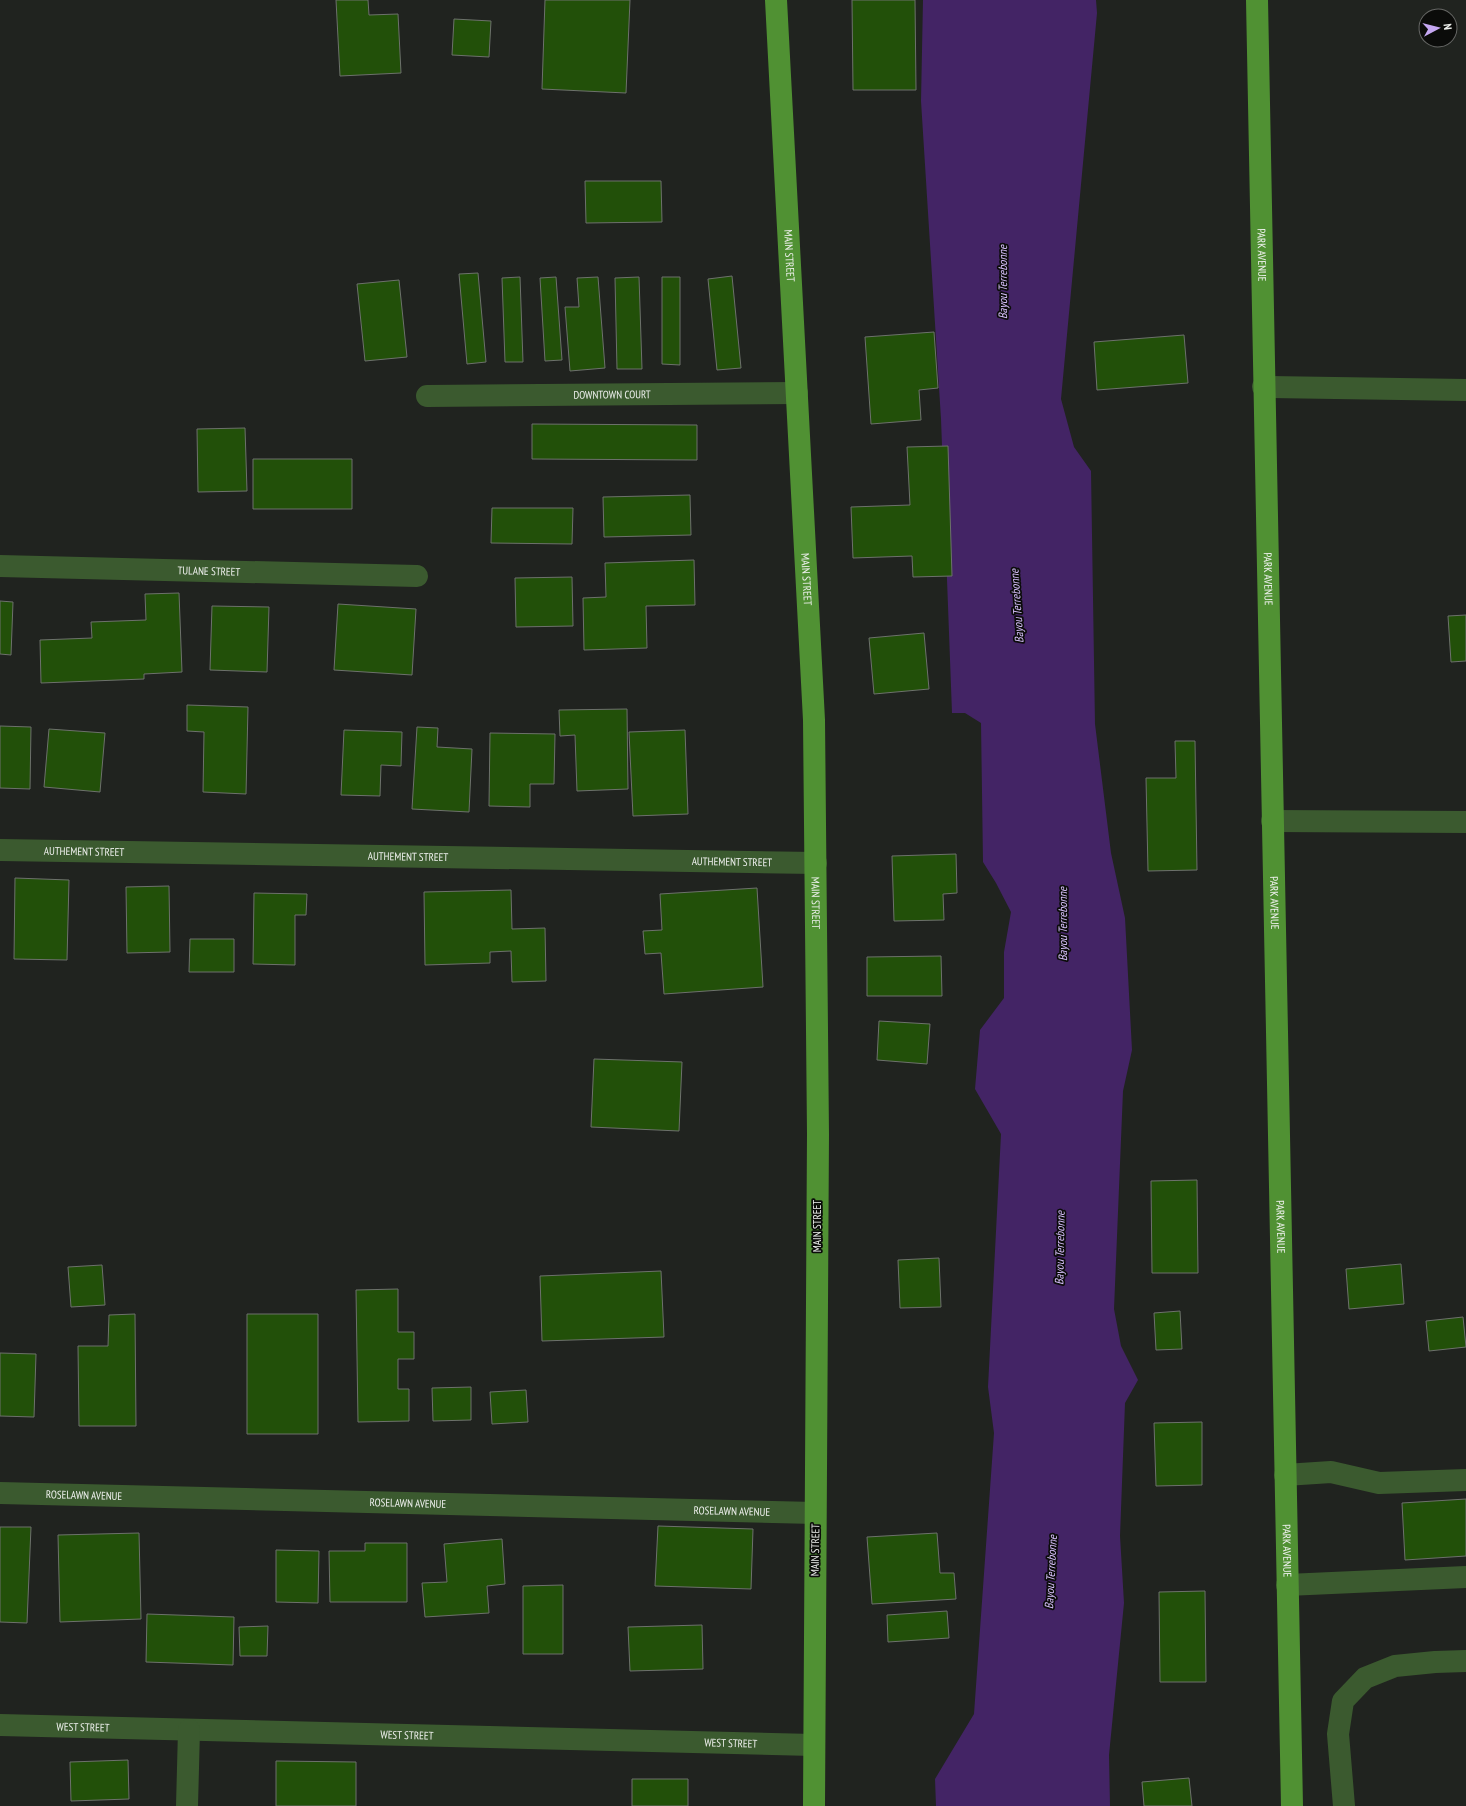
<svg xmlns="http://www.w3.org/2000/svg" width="1466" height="1806" font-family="'PT Sans Narrow',sans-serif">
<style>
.water{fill:#432465}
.building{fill:#225009;stroke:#6d716c}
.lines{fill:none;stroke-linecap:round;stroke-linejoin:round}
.minor{stroke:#3b5a2f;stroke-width:22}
.major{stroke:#509133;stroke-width:22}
.labels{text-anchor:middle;stroke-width:3.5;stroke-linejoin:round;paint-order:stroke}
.street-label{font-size:11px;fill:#eef0ed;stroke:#0b0c0a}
.water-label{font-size:12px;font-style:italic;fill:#d7c0fb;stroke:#0b0c0a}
</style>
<rect width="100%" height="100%" fill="#20231f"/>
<path class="water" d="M923 0H1096L1097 13 1061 399 1074 447 1091 471 1095 724 1111 853 1125 918 1132 1050 1123 1091 1114 1309 1121 1346 1138 1380 1125 1403 1120 1536 1124 1603 1109 1755 1110 1806H936L935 1779 974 1714 994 1433 988 1387 1001 1134 975 1089 980 1030 1004 998V952L1011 912 996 883 983 862 981 723 965 713H952L941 419 921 101Z"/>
<path class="building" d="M336 0H368L369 15 398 14 401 73 340 76Z
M545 0H630L626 93 542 89Z
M852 0H915L916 90H853Z
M454 19 491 21 489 57 452 55Z
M585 181H661L662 222 586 223Z
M478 273 486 362 467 364 459 274Z
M732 276 741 368 717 370 708 279Z
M520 277 523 362H505L502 278Z
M556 277 562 360 545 361 540 278Z
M598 277 605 368 570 371 565 307H579L577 278Z
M639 277 642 369H617L615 278Z
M662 277H680V365L662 364Z
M399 280 407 357 365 361 357 284Z
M934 332 938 388 919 390 921 420 871 424 865 337Z
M1184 335 1188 383 1097 390 1094 342Z
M532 424 697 425V460L532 459Z
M245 428 247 491 198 492 197 429Z
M948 446 952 576 913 577 912 556 853 558 851 507 910 505 907 447Z
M253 459H352V509H253Z
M690 495 691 535 604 537 603 497Z
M492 508H573L572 544 491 543Z
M694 560 695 605 646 606 647 648 584 650 583 598 606 597 605 563Z
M572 577 573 626 516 627 515 578Z
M179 593 182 672 144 674V679L41 683 40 640 92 638 91 622 146 620 145 594Z
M0 601 13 602 11 655 0 654Z
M338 604 416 609 412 675 334 670Z
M212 606 269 607 267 672 210 670Z
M1466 615V661L1451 662 1448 616Z
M924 633 929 689 874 694 869 638Z
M187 705 248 707 246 794 203 792 204 732 187 731Z
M627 709 628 789 577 791 575 735 560 736 559 710Z
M0 726 31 727 30 789 0 788Z
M417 727 438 728 437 747 472 749 469 812 412 809Z
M49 729 105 733 100 792 44 787Z
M344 730 402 732 401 766 381 765 380 796 341 795Z
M685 730 688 814 633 816 629 732Z
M490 733 555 734 554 784H530V807L489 806Z
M1175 741H1195L1197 870 1148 871 1146 778H1176Z
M956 854 957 893 943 894 944 920 894 921 892 856Z
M15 878 69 880 67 960 14 959Z
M169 886 170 952 127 953 126 887Z
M757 888 763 987 664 994 661 953 645 954 643 931 662 930 660 894Z
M511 890 512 929 545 928 546 981 512 982 511 951 490 952V963L425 965 424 892Z
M254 893 307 894 306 915H295V965L253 964Z
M190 939H234V972H189Z
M941 956 942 996H867V957Z
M879 1021 930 1024 927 1064 877 1060Z
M594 1059 682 1062 679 1131 591 1127Z
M1197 1180 1198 1273H1152L1151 1181Z
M939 1258 941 1307 900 1308 898 1260Z
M1401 1264 1404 1304 1349 1309 1346 1269Z
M102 1265 105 1305 71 1307 68 1267Z
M661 1271 664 1337 542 1341 540 1276Z
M398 1289V1332H414V1359H398V1389H409V1421L358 1422 356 1290Z
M1180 1311 1182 1349 1156 1350 1154 1313Z
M135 1314 136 1426H79L78 1346H108L109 1315Z
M247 1314H318V1434H247Z
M1463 1317 1466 1347 1429 1351 1426 1321Z
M0 1353 36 1354 34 1417 0 1416Z
M471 1387V1420L433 1421 432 1388Z
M526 1390 528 1422 492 1424 490 1392Z
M1202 1422V1485L1156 1486 1154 1423Z
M1466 1499V1556L1405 1560 1402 1503Z
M658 1526 753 1529 751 1589 655 1586Z
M0 1527H31L27 1623 0 1622Z
M139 1533 141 1619 60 1622 58 1535Z
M937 1533 940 1573H954L956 1599 872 1604 867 1537Z
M502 1539 505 1584 487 1586 489 1613 425 1617 422 1583 447 1582 444 1544Z
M365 1543H407V1602H330L329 1551H365Z
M276 1550 319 1551 318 1603 276 1602Z
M563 1585V1654H523V1586Z
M1205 1591 1206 1682H1160L1159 1592Z
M947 1611 949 1638 888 1642 887 1615Z
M147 1614 234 1617 233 1665 146 1662Z
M702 1625 703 1669 630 1671 628 1627Z
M268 1626 267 1656H240L239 1627Z
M128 1760 129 1799 71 1801 70 1762Z
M276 1761 356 1762V1806H276Z
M1189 1778 1192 1806H1144L1142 1782Z
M632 1779H688V1806H632Z"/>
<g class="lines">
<g class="minor">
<path d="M1263 387 1466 390"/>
<path id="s1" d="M427 396 797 393"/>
<path id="s2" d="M0 566 417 576"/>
<path d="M1272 821 1466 822"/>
<path id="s3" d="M0 850 816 863"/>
<path d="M1285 1475 1331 1472 1379 1483 1466 1480"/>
<path id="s4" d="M0 1493 815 1513"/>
<path d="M1287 1585 1466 1577"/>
<path id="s5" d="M0 1725 813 1745"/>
<path d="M187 1806 189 1730"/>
<path d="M1344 1806 1338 1734 1343 1701 1365 1678 1395 1666 1435 1662 1466 1661"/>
</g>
<g class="major">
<path id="s6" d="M776 0 814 720 818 1134 814 1806"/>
<path id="s7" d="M1257 0 1292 1806"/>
</g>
</g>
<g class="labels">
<g class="street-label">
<text dy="4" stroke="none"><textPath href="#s6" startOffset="256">MAIN STREET</textPath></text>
<text dy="4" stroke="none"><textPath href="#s7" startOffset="255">PARK AVENUE</textPath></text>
<text dy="4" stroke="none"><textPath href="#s1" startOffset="185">DOWNTOWN COURT</textPath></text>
<text dy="4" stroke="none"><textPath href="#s2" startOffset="209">TULANE STREET</textPath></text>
<text dy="4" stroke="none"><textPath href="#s6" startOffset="580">MAIN STREET</textPath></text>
<text dy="4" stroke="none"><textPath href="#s7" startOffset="579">PARK AVENUE</textPath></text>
<text dy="4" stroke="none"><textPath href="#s3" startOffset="84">AUTHEMENT STREET</textPath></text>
<text dy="4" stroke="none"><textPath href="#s3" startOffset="408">AUTHEMENT STREET</textPath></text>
<text dy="4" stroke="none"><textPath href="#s3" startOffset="732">AUTHEMENT STREET</textPath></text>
<text dy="4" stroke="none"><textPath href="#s6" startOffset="904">MAIN STREET</textPath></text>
<text dy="4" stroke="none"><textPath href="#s7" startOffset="903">PARK AVENUE</textPath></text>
<text transform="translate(817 1226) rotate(-90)" y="4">MAIN STREET</text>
<text dy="4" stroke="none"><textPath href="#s7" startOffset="1227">PARK AVENUE</textPath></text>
<text dy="4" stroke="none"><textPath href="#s4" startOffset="84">ROSELAWN AVENUE</textPath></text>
<text dy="4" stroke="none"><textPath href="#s4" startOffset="408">ROSELAWN AVENUE</textPath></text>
<text dy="4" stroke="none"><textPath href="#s4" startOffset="732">ROSELAWN AVENUE</textPath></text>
<text transform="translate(815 1550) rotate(-89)" y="4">MAIN STREET</text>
<text dy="4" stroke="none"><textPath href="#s7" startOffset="1551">PARK AVENUE</textPath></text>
<text dy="4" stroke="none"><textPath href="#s5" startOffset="83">WEST STREET</textPath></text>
<text dy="4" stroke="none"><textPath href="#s5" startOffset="407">WEST STREET</textPath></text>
<text dy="4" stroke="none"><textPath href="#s5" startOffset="731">WEST STREET</textPath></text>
</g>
<g class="water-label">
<text transform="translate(1003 282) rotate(-90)" y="4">Bayou Terrebonne</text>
<text transform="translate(1017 606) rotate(-94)" y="4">Bayou Terrebonne</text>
<text transform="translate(1063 924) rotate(-90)" y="4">Bayou Terrebonne</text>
<text transform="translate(1060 1248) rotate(-89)" y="4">Bayou Terrebonne</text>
<text transform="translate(1051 1572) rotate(-87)" y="4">Bayou Terrebonne</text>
</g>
</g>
<g transform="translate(1438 28) rotate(83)"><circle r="19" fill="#0b0c0a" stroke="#666765"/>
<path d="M0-3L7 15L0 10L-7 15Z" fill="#c5a7f1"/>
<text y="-6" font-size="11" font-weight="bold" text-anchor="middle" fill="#eef0ed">N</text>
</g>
</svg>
